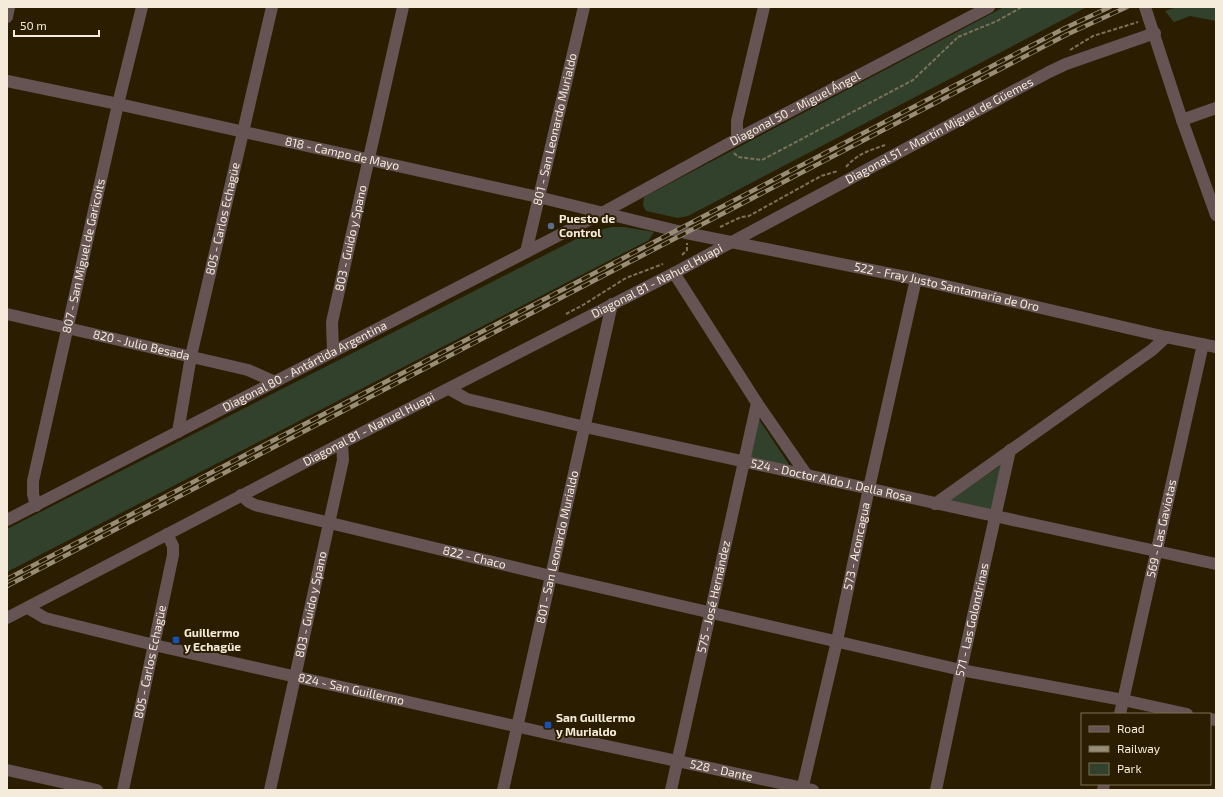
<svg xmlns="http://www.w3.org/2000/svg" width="1223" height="797" font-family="'Exo 2',sans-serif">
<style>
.green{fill:#31412c}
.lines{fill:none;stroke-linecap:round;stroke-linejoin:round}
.path{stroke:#7d7259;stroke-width:2;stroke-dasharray:4 2;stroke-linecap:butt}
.minor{stroke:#655453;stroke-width:12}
.rail-casing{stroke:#988d76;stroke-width:4.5}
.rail{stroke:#2b1e00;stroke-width:3;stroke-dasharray:9;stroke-linecap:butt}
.service-dot{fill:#5c6f8a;stroke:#2b1e00;stroke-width:1.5}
.transit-dot{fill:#1a4fb4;stroke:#2b1e00;stroke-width:1.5}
.labels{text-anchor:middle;stroke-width:4;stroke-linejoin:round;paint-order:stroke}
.street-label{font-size:12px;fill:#f4ebda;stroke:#2b1e00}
.poi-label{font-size:12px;font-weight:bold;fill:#f4ebda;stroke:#2b1e00;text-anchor:start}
</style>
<rect width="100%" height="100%" fill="#2b1e00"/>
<path class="green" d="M1004 7H1087L688 216 678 218 646 211 643 205 644 197Z
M1177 7H1216V21L1190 16 1174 22 1165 11Z
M612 227H624L654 232 649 240 7 572V529L590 232Z
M758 418 790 466 750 458Z
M1003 464 990 512 944 504Z"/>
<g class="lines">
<path class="path" d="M958 37 997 21 1022 7
M1070 50 1093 36 1138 22
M734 153 738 157 762 160 913 80 957 38
M846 167C858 153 869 151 885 145
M720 227 741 217 749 216 821 176 838 171
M682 255 687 250V243
M566 314 583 305 626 278 663 264"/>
<g class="minor">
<path d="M1145 7 1182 120 1216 215"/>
<path d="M7 17 9 7"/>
<path id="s1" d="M7 81 118 104 538 197 686 233 916 279 1166 337 1216 347"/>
<path d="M1182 120 1216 108"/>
<path d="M737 139V121L764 7"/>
<path id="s2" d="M526 252 584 7"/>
<path d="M674 273 757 403 806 474"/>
<path id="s3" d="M7 314 248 370 275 382"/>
<path id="s4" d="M333 352 332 322 403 7"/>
<path id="s5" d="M449 389 467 399 585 427 1216 564"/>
<path id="s6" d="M178 432 191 356 272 7"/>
<path id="s7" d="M241 495 249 502 255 505 551 576 961 670 1123 700 1187 714"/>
<path d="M935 504 1152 350 1166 337"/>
<path id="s8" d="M36 506 33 494V481L118 104 142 7"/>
<path id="s9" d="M7 520 602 213 737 139 989 7"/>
<path id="s10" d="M28 608 45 618 154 645 546 733 813 790"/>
<path id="s11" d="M7 618 342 443 674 273 1049 72 1066 64 1155 33"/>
<path id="s12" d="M1120 714 1203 344"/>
<path d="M1210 719 1216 720"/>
<path d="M7 770 97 790"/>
<path id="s13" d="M123 790 173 555V546L167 534"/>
<path id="s14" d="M270 790 343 460 342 443"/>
<path id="s15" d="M503 790 612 304"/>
<path id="s16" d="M671 790 757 403"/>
<path id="s17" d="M802 790 837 641 869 488 916 279"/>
<path id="s18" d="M936 790 961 670 1010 450"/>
<path d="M1103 790 1104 784"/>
</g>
<g class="rail-casing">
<path id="rail" d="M7 579 1065 28 1110 7
M7 586 1068 34 1127 7"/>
</g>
<use href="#rail" class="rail"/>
</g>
<circle class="service-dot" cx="551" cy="226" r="4"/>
<g class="transit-dot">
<rect x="172" y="636" width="8" height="8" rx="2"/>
<rect x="544" y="721" width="8" height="8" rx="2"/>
</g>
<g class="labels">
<g class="street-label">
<text dy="4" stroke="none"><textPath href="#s9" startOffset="889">Diagonal 50 - Miguel Ángel</textPath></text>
<text dy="4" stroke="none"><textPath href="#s2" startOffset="126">801 - San Leonardo Murialdo</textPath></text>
<text dy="4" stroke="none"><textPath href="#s11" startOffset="1052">Diagonal 51 - Martín Miguel de Güemes</textPath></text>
<text dy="4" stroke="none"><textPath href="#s1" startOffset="343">818 - Campo de Mayo</textPath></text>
<text dy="4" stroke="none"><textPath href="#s6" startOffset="218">805 - Carlos Echagüe</textPath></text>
<text dy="4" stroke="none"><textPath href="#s4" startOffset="116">803 - Guido y Spano</textPath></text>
<text dy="4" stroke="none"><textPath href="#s8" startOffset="256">807 - San Miguel de Garicoits</textPath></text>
<text dy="4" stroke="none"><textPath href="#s11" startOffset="732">Diagonal 81 - Nahuel Huapi</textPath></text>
<text dy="4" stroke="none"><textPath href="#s1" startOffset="962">522 - Fray Justo Santamaría de Oro</textPath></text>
<text dy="4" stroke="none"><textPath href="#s3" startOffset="138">820 - Julio Besada</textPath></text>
<text dy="4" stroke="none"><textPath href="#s9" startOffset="335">Diagonal 80 - Antártida Argentina</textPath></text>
<text dy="4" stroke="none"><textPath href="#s11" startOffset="408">Diagonal 81 - Nahuel Huapi</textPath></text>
<text dy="4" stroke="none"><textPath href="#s5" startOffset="394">524 - Doctor Aldo J. Della Rosa</textPath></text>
<text dy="4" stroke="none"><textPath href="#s12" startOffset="190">569 - Las Gaviotas</textPath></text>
<text dy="4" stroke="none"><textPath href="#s17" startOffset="250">573 - Aconcagua</textPath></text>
<text dy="4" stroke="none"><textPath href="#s15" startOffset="249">801 - San Leonardo Murialdo</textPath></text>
<text dy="4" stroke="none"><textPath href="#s7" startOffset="243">822 - Chaco</textPath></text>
<text dy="4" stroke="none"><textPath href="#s16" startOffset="198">575 - José Hernández</textPath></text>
<text dy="4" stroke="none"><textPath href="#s14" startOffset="190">803 - Guido y Spano</textPath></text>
<text dy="4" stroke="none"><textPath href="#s18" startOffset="174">571 - Las Golondrinas</textPath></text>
<text dy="4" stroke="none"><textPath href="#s13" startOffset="131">805 - Carlos Echagüe</textPath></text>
<text dy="4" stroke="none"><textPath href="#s10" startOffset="334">824 - San Guillermo</textPath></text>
<text dy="4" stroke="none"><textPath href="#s10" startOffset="713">528 - Dante</textPath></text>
</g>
<g class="poi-label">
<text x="559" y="223">Puesto de<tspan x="559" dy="14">Control</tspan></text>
<text x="184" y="637">Guillermo<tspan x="184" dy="14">y Echagüe</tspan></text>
<text x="556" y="722">San Guillermo<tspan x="556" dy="14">y Murialdo</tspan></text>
</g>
</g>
<rect width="1223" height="797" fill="none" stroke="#f4ebda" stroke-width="16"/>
<rect x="1081" y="713" width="130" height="72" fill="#2b1e00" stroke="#7b7057"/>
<rect x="1089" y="726" width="20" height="6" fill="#655453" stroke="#7b7057"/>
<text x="1117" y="733" font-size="12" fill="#f4ebda">Road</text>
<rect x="1089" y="746" width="20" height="6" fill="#988d76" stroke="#7b7057"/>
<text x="1117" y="753" font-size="12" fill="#f4ebda">Railway</text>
<rect x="1089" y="763" width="20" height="12" fill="#31412c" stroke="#7b7057"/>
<text x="1117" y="773" font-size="12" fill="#f4ebda">Park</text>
<path d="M14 30v6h85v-6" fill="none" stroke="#f4ebda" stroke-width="2"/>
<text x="20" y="30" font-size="12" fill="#f4ebda" stroke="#2b1e00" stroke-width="3" paint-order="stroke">50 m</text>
</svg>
